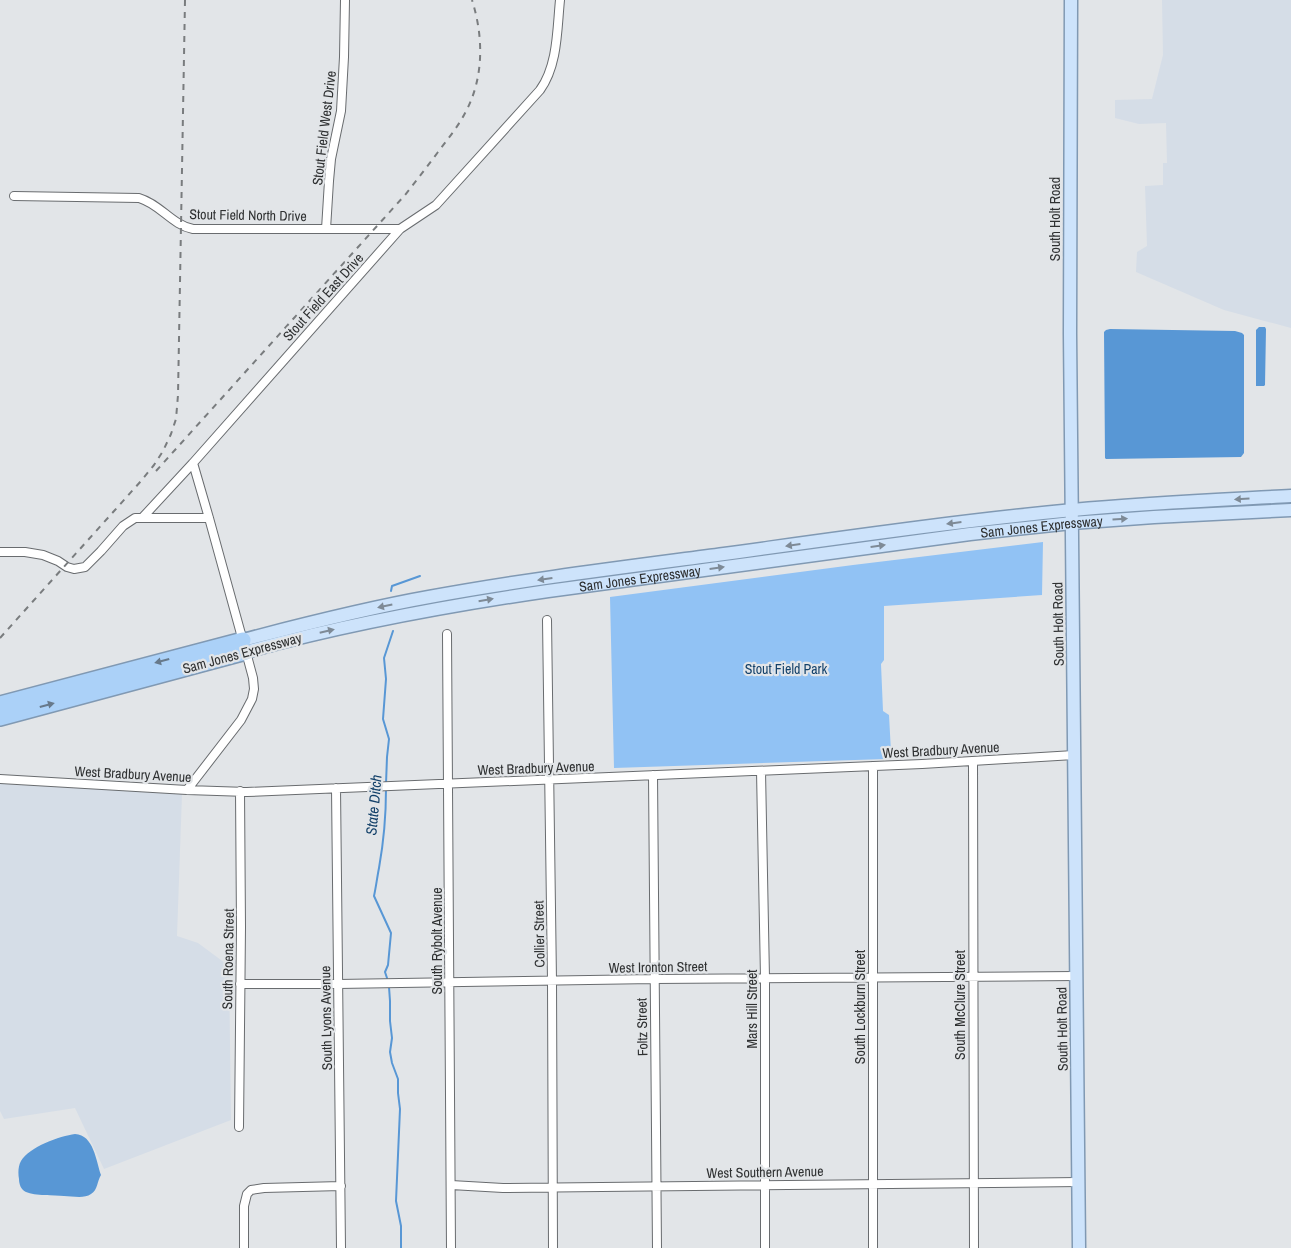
<svg xmlns="http://www.w3.org/2000/svg" width="1291" height="1248" font-family="'Archivo Narrow',sans-serif">
<style>
.built{fill:#d5dde7}
.green{fill:#91c2f4}
.water{fill:#5897d5}
.lines{fill:none;stroke-linecap:round;stroke-linejoin:round}
.stream{stroke:#5897d5;stroke-width:2}
.street-casing{stroke:#696c6f;stroke-width:10}
.primary-casing{stroke:#8099b3;stroke-width:15}
.highway-casing{stroke:#8099b3;stroke-width:18}
.street{stroke:#fff;stroke-width:8}
.primary{stroke:#cde3fb;stroke-width:12}
.highway{stroke:#abd1f8;stroke-width:15}
.rail{stroke:#797c7e;stroke-width:2;stroke-dasharray:6 6;stroke-linecap:butt}
.oneway{fill:#7e8a96}
.oneway2{fill:#67798b}
.labels{text-anchor:middle;stroke-width:4.5;stroke-linejoin:round;paint-order:stroke}
.street-label{font-size:14px;fill:#2f3132;stroke:#e2e5e8}
.park-label{font-size:14px;fill:#13416a;stroke:#e2e5e8}
.water-label{font-size:15px;font-style:italic;fill:#124069;stroke:#e2e5e8}
</style>
<rect width="100%" height="100%" fill="#e2e5e8"/>
<path class="built" d="M1162 0H1291V328L1224 310 1136 272 1137 252 1147 246 1145 186 1163 185V163H1167L1166 123 1139 124 1115 118V100L1152 99 1163 55Z
M0 782 31 783 182 794 177 936 198 943 229 966 231 1120 104 1169 75 1108 4 1119 0 1111Z"/>
<path class="green" d="M1043 542 1042 595 884 606V660L881 664 883 711 889 715 891 752 886 759 614 768 610 597 853 565Z"/>
<path class="water" d="M1259 327H1265L1266 329 1265 385 1264 386H1256V330Z
M1110 329 1235 331 1242 333 1244 335V453L1241 457 1106 459 1105 458 1104 332 1106 330Z
M75 1134C94 1135 96 1161 101 1175 97 1181 98 1190 91 1194 84 1199 72 1196 64 1196 54 1195 35 1196 26 1192 21 1190 19 1184 19 1179 18 1174 18 1166 21 1161 29 1147 60 1136 75 1134Z"/>
<g class="lines">
<path class="stream" d="M391 591 392 586 420 576
M386 784 387 757 389 739 383 719 386 679 384 658 393 631
M386 789C386 817 384 840 379 868 377 878 376 887 374 896L391 933 388 965 385 972 387 978
M389 987 390 1001V1021L392 1038 390 1052 392 1063 398 1079V1093L400 1109 396 1201 401 1226V1248"/>
<g class="street-casing">
<path id="street" d="M14 196 139 198C160 204 172 225 193 229H400
M326 229 329 181 331 159 341 111 344 57 345 0
M143 517 193 463 400 229 436 205 540 90C558 65 557 29 560 0
M0 552H25L43 555 58 561 67 567 74 569 85 567 101 551 123 526 135 518H209
M547 620 552 981 553 1248
M447 634 451 1248
M973 761 974 1248
M873 766V1248
M761 771 765 978V1248
M653 775 657 1248
M0 779 187 790 247 792 922 764 1074 755
M336 788 341 1248
M187 790 241 720 252 699 254 689 253 678 246 652 209 518 193 463
M240 984H338L654 979 1076 976
M239 1127 241 927 240 791
M451 1185 503 1188 1079 1182
M244 1248V1206L247 1194 251 1190 264 1188 341 1186"/>
</g>
<g class="primary-casing">
<g id="primary">
<path d="M1071 0 1070 334 1079 1248"/>
<path d="M243 640C304 624 367 608 429 597 527 579 626 567 724 554 840 538 957 521 1073 510 1146 503 1218 500 1291 496"/>
<path id="s1" d="M246 652C345 624 446 606 548 591L970 534 1072 523 1154 517 1291 510"/>
</g>
</g>
<g class="highway-casing">
<path id="highway" d="M0 704 243 640
M0 718 246 652"/>
</g>
<use href="#street" class="street"/>
<use href="#primary" class="primary"/>
<use href="#highway" class="highway"/>
<path class="rail" d="M156 471 405 195C416 181 427 167 438 152 447 140 457 128 464 115 484 80 484 38 472 0
M0 638 141 481 154 465 163 451 171 434 176 419 178 395 185 0"/>
</g>
<defs><path id="oneway-solid" d="M-6-.8H1V-3.2L6.5 0L1 3.2V.8H-6Z" transform="scale(1.25)"/></defs>
<g class="oneway">
<use href="#oneway-solid" transform="translate(1242 499) rotate(177)"/>
<use href="#oneway-solid" transform="translate(1120 519) rotate(-4)"/>
<use href="#oneway-solid" transform="translate(954 523) rotate(173)"/>
<use href="#oneway-solid" transform="translate(793 545) rotate(172)"/>
<use href="#oneway-solid" transform="translate(878 546) rotate(-8)"/>
<use href="#oneway-solid" transform="translate(717 568) rotate(-8)"/>
<use href="#oneway-solid" transform="translate(545 579) rotate(172)"/>
<use href="#oneway-solid" transform="translate(486 600) rotate(-10)"/>
<use href="#oneway-solid" transform="translate(385 606) rotate(168)"/>
<use href="#oneway-solid" transform="translate(327 631) rotate(-13)"/>
</g>
<g class="oneway2">
<use href="#oneway-solid" transform="translate(162 661) rotate(165)"/>
<use href="#oneway-solid" transform="translate(47 705) rotate(-15)"/>
</g>
<g class="labels">
<g class="street-label">
<text transform="translate(324 128) rotate(-83)" y="5">Stout Field West Drive</text>
<text transform="translate(248 215) rotate(1)" y="5">Stout Field North Drive</text>
<text transform="translate(1055 219) rotate(-90)" y="5">South Holt Road</text>
<text transform="translate(323 297) rotate(-48)" y="5">Stout Field East Drive</text>
<text dy="5" stroke="none"><textPath href="#s1" startOffset="806">Sam Jones Expressway</textPath></text>
<text dy="5" stroke="none"><textPath href="#s1" startOffset="401">Sam Jones Expressway</textPath></text>
<text transform="translate(1058 624) rotate(-91)" y="5">South Holt Road</text>
<text transform="translate(242 653) rotate(-15)" y="5">Sam Jones Expressway</text>
<text transform="translate(941 750) rotate(-3)" y="5">West Bradbury Avenue</text>
<text transform="translate(536 768) rotate(-2)" y="5">West Bradbury Avenue</text>
<text transform="translate(133 774) rotate(3)" y="5">West Bradbury Avenue</text>
<text transform="translate(539 934) rotate(-91)" y="5">Collier Street</text>
<text transform="translate(437 941) rotate(-90)" y="5">South Rybolt Avenue</text>
<text transform="translate(228 959) rotate(-89)" y="5">South Roena Street</text>
<text transform="translate(658 967) rotate(-1)" y="5">West Ironton Street</text>
<text transform="translate(960 1005) rotate(-90)" y="5">South McClure Street</text>
<text transform="translate(860 1007) rotate(-90)" y="5">South Lockburn Street</text>
<text transform="translate(752 1009) rotate(-90)" y="5">Mars Hill Street</text>
<text transform="translate(326 1018) rotate(-91)" y="5">South Lyons Avenue</text>
<text transform="translate(642 1027) rotate(-91)" y="5">Foltz Street</text>
<text transform="translate(1062 1029) rotate(-91)" y="5">South Holt Road</text>
<text transform="translate(765 1172) rotate(-1)" y="5">West Southern Avenue</text>
</g>
<g class="park-label">
<text x="786" y="674">Stout Field Park</text>
</g>
<g class="water-label">
<text transform="translate(374 805) rotate(-85)" y="5">State Ditch</text>
</g>
</g>
</svg>
